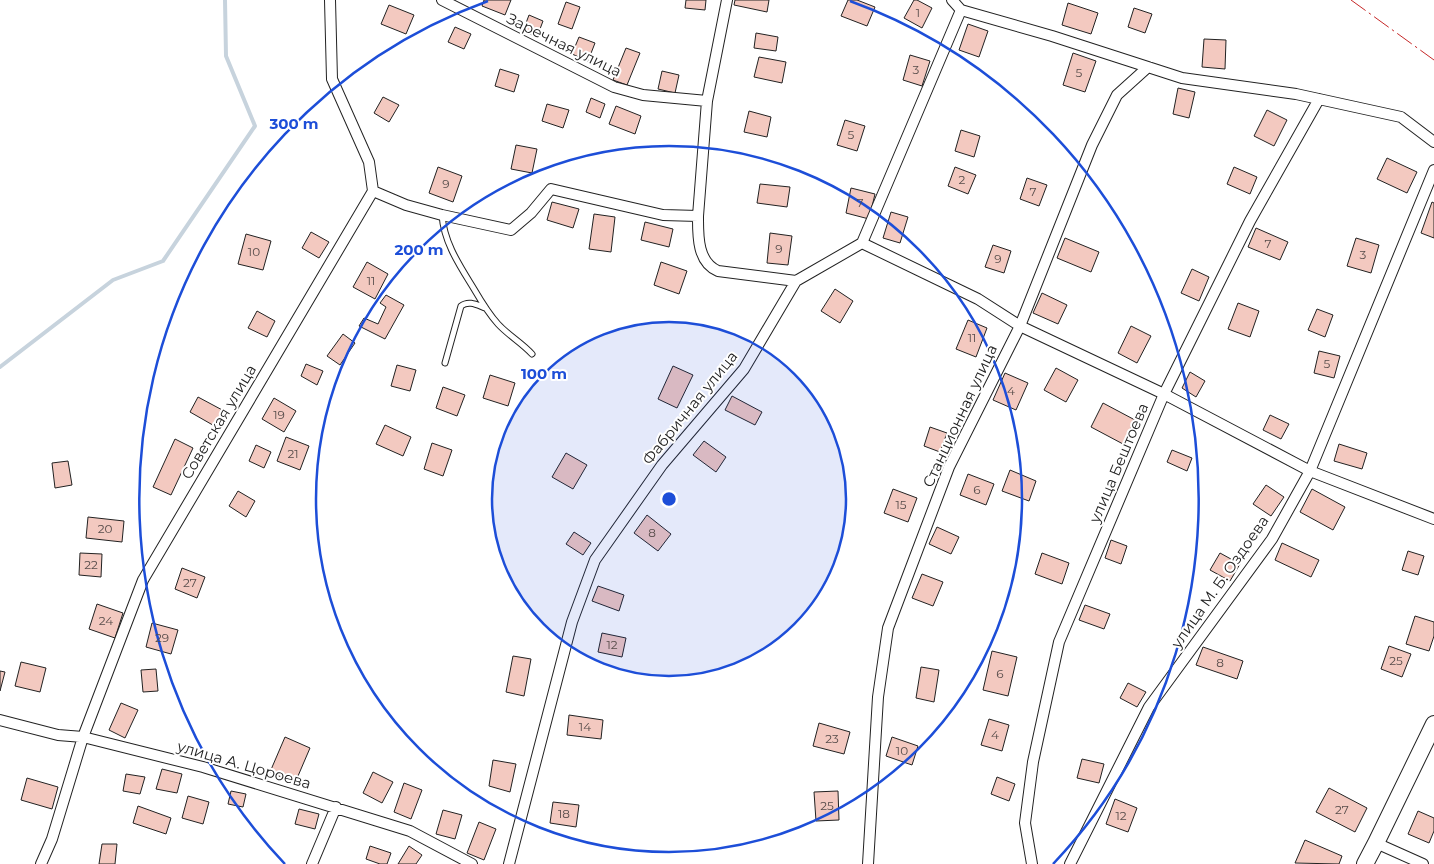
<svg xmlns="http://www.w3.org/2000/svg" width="1434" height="864" font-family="Montserrat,sans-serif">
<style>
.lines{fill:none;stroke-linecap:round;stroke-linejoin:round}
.stream{stroke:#c7d3dd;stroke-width:4}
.building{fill:#f3c9c0;stroke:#222}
.service-casing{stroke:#222;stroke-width:7}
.minor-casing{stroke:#222;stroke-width:12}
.primary-casing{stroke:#222;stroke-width:18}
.service{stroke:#fff;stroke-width:5}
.minor{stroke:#fff;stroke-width:10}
.primary{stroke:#fff;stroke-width:16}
.power{stroke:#c62828;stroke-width:1;stroke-dasharray:18 4 2.5 4;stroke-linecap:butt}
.ring{fill:none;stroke:#1d4ed8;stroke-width:2.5}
.labels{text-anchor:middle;stroke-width:4;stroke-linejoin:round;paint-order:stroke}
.number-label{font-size:12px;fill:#564c4a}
.street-label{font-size:15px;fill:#222;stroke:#fff}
.centre{fill:#1d4ed8;stroke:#fff;stroke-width:2.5}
.ring-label{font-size:15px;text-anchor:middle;font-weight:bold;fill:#1d4ed8;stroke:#fff;stroke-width:4;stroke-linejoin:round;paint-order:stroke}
</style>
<rect width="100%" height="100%" fill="#fff"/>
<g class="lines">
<path class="stream" d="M0 367 113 280 163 261 255 126 226 56 225 0"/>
</g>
<path class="building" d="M484 0H511L505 15 482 6Z
M686 0H706L705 10 685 8Z
M735 0H769L767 12 734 5Z
M848 0H857L875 7 867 26 841 16Z
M914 0H917L932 8 922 28 904 18Z
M566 2 580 7 572 29 558 24Z
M1068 3 1098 13 1091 34 1062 25Z
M389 5 414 15 406 34 381 24Z
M1134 8 1152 14 1145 33 1128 27Z
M529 15 543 21 537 37 523 31Z
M968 24 988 31 979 57 959 50Z
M455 27 471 34 464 49 448 42Z
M756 33 778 37 776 51 754 48Z
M579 37 595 43 588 61 572 54Z
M1204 39 1226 40 1225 69 1202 67Z
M626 48 640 53 627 85 613 80Z
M1073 53 1096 61 1085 92 1063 85Z
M910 55 930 61 922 86 903 80Z
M759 57 786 62 782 83 754 77Z
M500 69 519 75 514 92 495 86Z
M662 71 679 75 675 93 658 89Z
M1178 88 1195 92 1189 118 1173 114Z
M383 97 399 105 389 122 374 113Z
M591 98 605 104 600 118 586 112Z
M547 104 569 110 563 128 542 121Z
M616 106 641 116 635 134 609 124Z
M1267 110 1287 120 1274 146 1254 136Z
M749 111 771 117 767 137 744 132Z
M845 120 865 126 857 151 837 145Z
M961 130 980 136 974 157 955 151Z
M516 145 537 149 532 173 511 169Z
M1387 158 1417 172 1407 193 1377 179Z
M438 167 462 176 453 202 429 193Z
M955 167 976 175 968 194 948 186Z
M1234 167 1257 177 1250 194 1227 184Z
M1027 178 1047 185 1039 206 1020 199Z
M760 184 790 187 787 207 757 203Z
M851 188 875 194 869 219 846 213Z
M552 202 579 209 573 228 547 220Z
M1432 202 1434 203V238L1421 233Z
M891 212 908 217 900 243 883 238Z
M594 214 615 217 611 252 589 249Z
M645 222 673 229 669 247 641 240Z
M1256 228 1288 242 1280 260 1248 247Z
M311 232 329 242 319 258 302 248Z
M770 233 792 236 788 265 767 263Z
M246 234 271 241 263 270 238 264Z
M1065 238 1099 252 1091 272 1057 258Z
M1356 238 1379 245 1371 273 1347 266Z
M993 245 1011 251 1004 273 985 267Z
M367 262 388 274 375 299 353 287Z
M661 262 687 271 679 294 654 285Z
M1192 269 1209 277 1199 301 1181 293Z
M835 289 853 301 840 323 821 311Z
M1042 293 1067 305 1058 324 1033 313Z
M386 295 404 305 385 339 359 326 364 318 378 324 386 307 380 303Z
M1238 303 1259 311 1250 337 1228 329Z
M1317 309 1333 315 1325 337 1308 330Z
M257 311 275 321 267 337 248 328Z
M968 320 987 328 976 357 956 349Z
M1131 326 1151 336 1137 363 1118 353Z
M343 334 355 343 340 365 327 356Z
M1319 351 1340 356 1334 378 1314 373Z
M306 364 323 371 317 385 301 376Z
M397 365 416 370 410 391 391 386Z
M673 366 693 375 677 408 658 399Z
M1056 368 1078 380 1066 402 1044 390Z
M1190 372 1205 381 1196 397 1182 388Z
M1005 373 1028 383 1016 410 993 400Z
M490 375 515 383 508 406 483 398Z
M443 387 465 395 457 416 436 408Z
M732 396 762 412 755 425 725 410Z
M198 397 226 412 218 428 190 412Z
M274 398 296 411 284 432 262 419Z
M1103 403 1135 420 1123 444 1091 427Z
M1270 415 1289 424 1281 439 1263 430Z
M385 425 411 437 403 456 376 444Z
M930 427 947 433 940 452 924 446Z
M286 437 309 446 300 470 277 461Z
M175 439 193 448 171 495 153 487Z
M704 441 726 457 716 472 693 455Z
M432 443 452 450 443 476 424 469Z
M1339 444 1367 453 1362 469 1334 461Z
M256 445 271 452 264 468 249 461Z
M1172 450 1192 458 1187 471 1167 462Z
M566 453 587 465 573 489 552 477Z
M68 461 72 485 55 488 52 463Z
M1010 470 1036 481 1029 501 1002 491Z
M968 474 994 484 986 505 960 495Z
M1266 485 1284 497 1271 516 1253 504Z
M893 489 917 498 908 522 884 513Z
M1312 489 1345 507 1333 530 1300 512Z
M238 491 255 501 246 517 229 506Z
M647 515 671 534 658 551 634 533Z
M88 517 124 521 122 542 86 538Z
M937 527 959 537 951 554 929 544Z
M574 532 591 543 583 555 566 544Z
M1111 540 1127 546 1121 564 1105 558Z
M1282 543 1319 560 1311 577 1275 560Z
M1408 551 1424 556 1418 575 1402 570Z
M80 553 102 554 101 577 79 575Z
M1042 553 1069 563 1062 584 1035 574Z
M1220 553 1240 564 1230 581 1210 570Z
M182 568 205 577 197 598 175 589Z
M922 574 943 582 933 606 912 598Z
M598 586 624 595 619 611 592 601Z
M97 604 123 613 115 638 89 629Z
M1085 605 1110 614 1104 629 1079 620Z
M1415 616 1434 622V636L1429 651 1406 644Z
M152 623 178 630 171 654 146 647Z
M602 633 626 638 622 657 598 652Z
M1389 646 1411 654 1402 677 1381 669Z
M1203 647 1243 661 1237 679 1196 665Z
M992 651 1017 657 1008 696 983 690Z
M513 656 531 659 524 696 506 692Z
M21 662 46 668 40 692 15 686Z
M921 667 939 670 934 702 916 698Z
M156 669 158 691 143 692 141 670Z
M0 671 5 672 0 691Z
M1128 683 1146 692 1137 707 1120 698Z
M121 703 138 710 125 738 109 730Z
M569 715 603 720 601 739 567 735Z
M989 719 1009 725 1002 751 981 745Z
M819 723 850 732 844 754 813 746Z
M285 737 310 748 295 783 270 772Z
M892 737 918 746 912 765 886 756Z
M1082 759 1104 764 1099 783 1077 778Z
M493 760 516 764 510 792 489 786Z
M162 769 182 774 177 793 156 789Z
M373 772 393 782 382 803 363 793Z
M126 774 145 777 140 794 123 791Z
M997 777 1015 784 1009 801 991 794Z
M27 778 58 787 52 809 21 800Z
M404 783 422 790 411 819 394 812Z
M1329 788 1367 808 1355 832 1316 812Z
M231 791 246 794 243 807 228 804Z
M838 791 839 820 816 821 814 792Z
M188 796 209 802 203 824 182 818Z
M1115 799 1137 808 1128 832 1106 824Z
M553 802 579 805 576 827 550 823Z
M138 806 171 818 166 834 133 823Z
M299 809 319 814 315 829 295 824Z
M443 810 462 815 455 839 436 834Z
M1418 811 1434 818V831L1429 843 1408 834Z
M479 822 496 829 484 860 467 853Z
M1305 840 1342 856 1339 864 1295 863Z
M102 844H117L115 864H99Z
M370 846 391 853 387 864H380L366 859Z
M409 846 422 855 416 864H398Z"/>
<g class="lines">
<g class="service-casing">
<path id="service" d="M442 215C444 243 460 266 474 289 481 301 488 313 498 324 508 335 522 343 532 354
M445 363 461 306C469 300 477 305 485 308"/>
</g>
<g class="minor-casing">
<path id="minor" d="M442 0 614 87 643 95 707 101
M727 0 707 101 698 216C698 235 697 262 718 271L796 281
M952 0 961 10 1052 36 1182 78 1296 94 1401 117 1434 142
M373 191 406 205 442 215 511 230 531 213 551 189 663 215 698 216
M862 243 978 299 1020 326 1164 394 1310 471 1434 519
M0 720 58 735 83 737 203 767 410 831 472 864
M1376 843 1423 864
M41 864 52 839 83 737 143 580 373 191 369 162 332 79 330 0
M312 864 336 807
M509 864 572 622 595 560 662 465 744 369 796 281 862 243 961 10
M868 864 878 697 888 628 949 467 1020 326 1092 145 1117 95 1148 67
M1032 864 1025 823 1033 762 1059 642 1164 394 1250 221 1319 99
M1070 864 1149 707 1272 539 1310 471 1434 170"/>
</g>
<g class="primary-casing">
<path id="primary" d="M1365 864 1376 843 1434 724"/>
</g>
<use href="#service" class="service"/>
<use href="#minor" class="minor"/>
<use href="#primary" class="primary"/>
<path class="power" d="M1351 0 1434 60"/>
</g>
<circle cx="669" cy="499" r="177" fill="#1d4ed8" fill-opacity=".12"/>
<g class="ring">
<circle cx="669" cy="499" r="177"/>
<circle cx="669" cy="499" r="353"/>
<path d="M285 864A530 530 0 0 1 488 1M850 1A530 530 0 0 1 1053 864"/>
</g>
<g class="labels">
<g class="number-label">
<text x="918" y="17">1</text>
<text x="916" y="74">3</text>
<text x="1079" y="77">5</text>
<text x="851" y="139">5</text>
<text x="962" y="184">2</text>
<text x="446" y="188">9</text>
<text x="1033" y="196">7</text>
<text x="860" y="207">7</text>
<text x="1268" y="248">7</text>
<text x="779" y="253">9</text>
<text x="254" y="256">10</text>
<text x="1363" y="259">3</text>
<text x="998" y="263">9</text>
<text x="371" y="285">11</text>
<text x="972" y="342">11</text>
<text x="1327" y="368">5</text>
<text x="1011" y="395">4</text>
<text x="279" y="419">19</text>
<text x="293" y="458">21</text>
<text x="977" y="494">6</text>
<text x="901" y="509">15</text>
<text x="105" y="533">20</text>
<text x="652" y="537">8</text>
<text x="91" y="569">22</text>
<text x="190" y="587">27</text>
<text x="106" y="625">24</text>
<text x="162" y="642">29</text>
<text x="612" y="649">12</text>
<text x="1396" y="665">25</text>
<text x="1220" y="667">8</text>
<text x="1000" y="678">6</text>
<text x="585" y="731">14</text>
<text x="995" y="739">4</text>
<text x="832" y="743">23</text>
<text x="902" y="755">10</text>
<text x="827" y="810">25</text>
<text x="1342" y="814">27</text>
<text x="564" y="818">18</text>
<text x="1121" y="820">12</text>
</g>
<g class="street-label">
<text transform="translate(564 45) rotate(26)" y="5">Заречная улица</text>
<text transform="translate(690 408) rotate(-51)" y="5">Фабричная улица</text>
<text transform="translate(960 416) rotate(-65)" y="5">Станционная улица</text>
<text transform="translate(219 422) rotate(-59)" y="5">Советская улица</text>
<text transform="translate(1119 463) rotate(-67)" y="5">улица Бештоева</text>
<text transform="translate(1220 582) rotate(-55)" y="5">улица М. Б. Оздоева</text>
<text transform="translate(244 765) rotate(16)" y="5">улица А. Цороева</text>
</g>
</g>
<circle cx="669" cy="499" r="8" class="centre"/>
<g class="ring-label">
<text x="294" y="129">300 m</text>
<text x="419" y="255">200 m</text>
<text x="544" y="379">100 m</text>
</g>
</svg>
